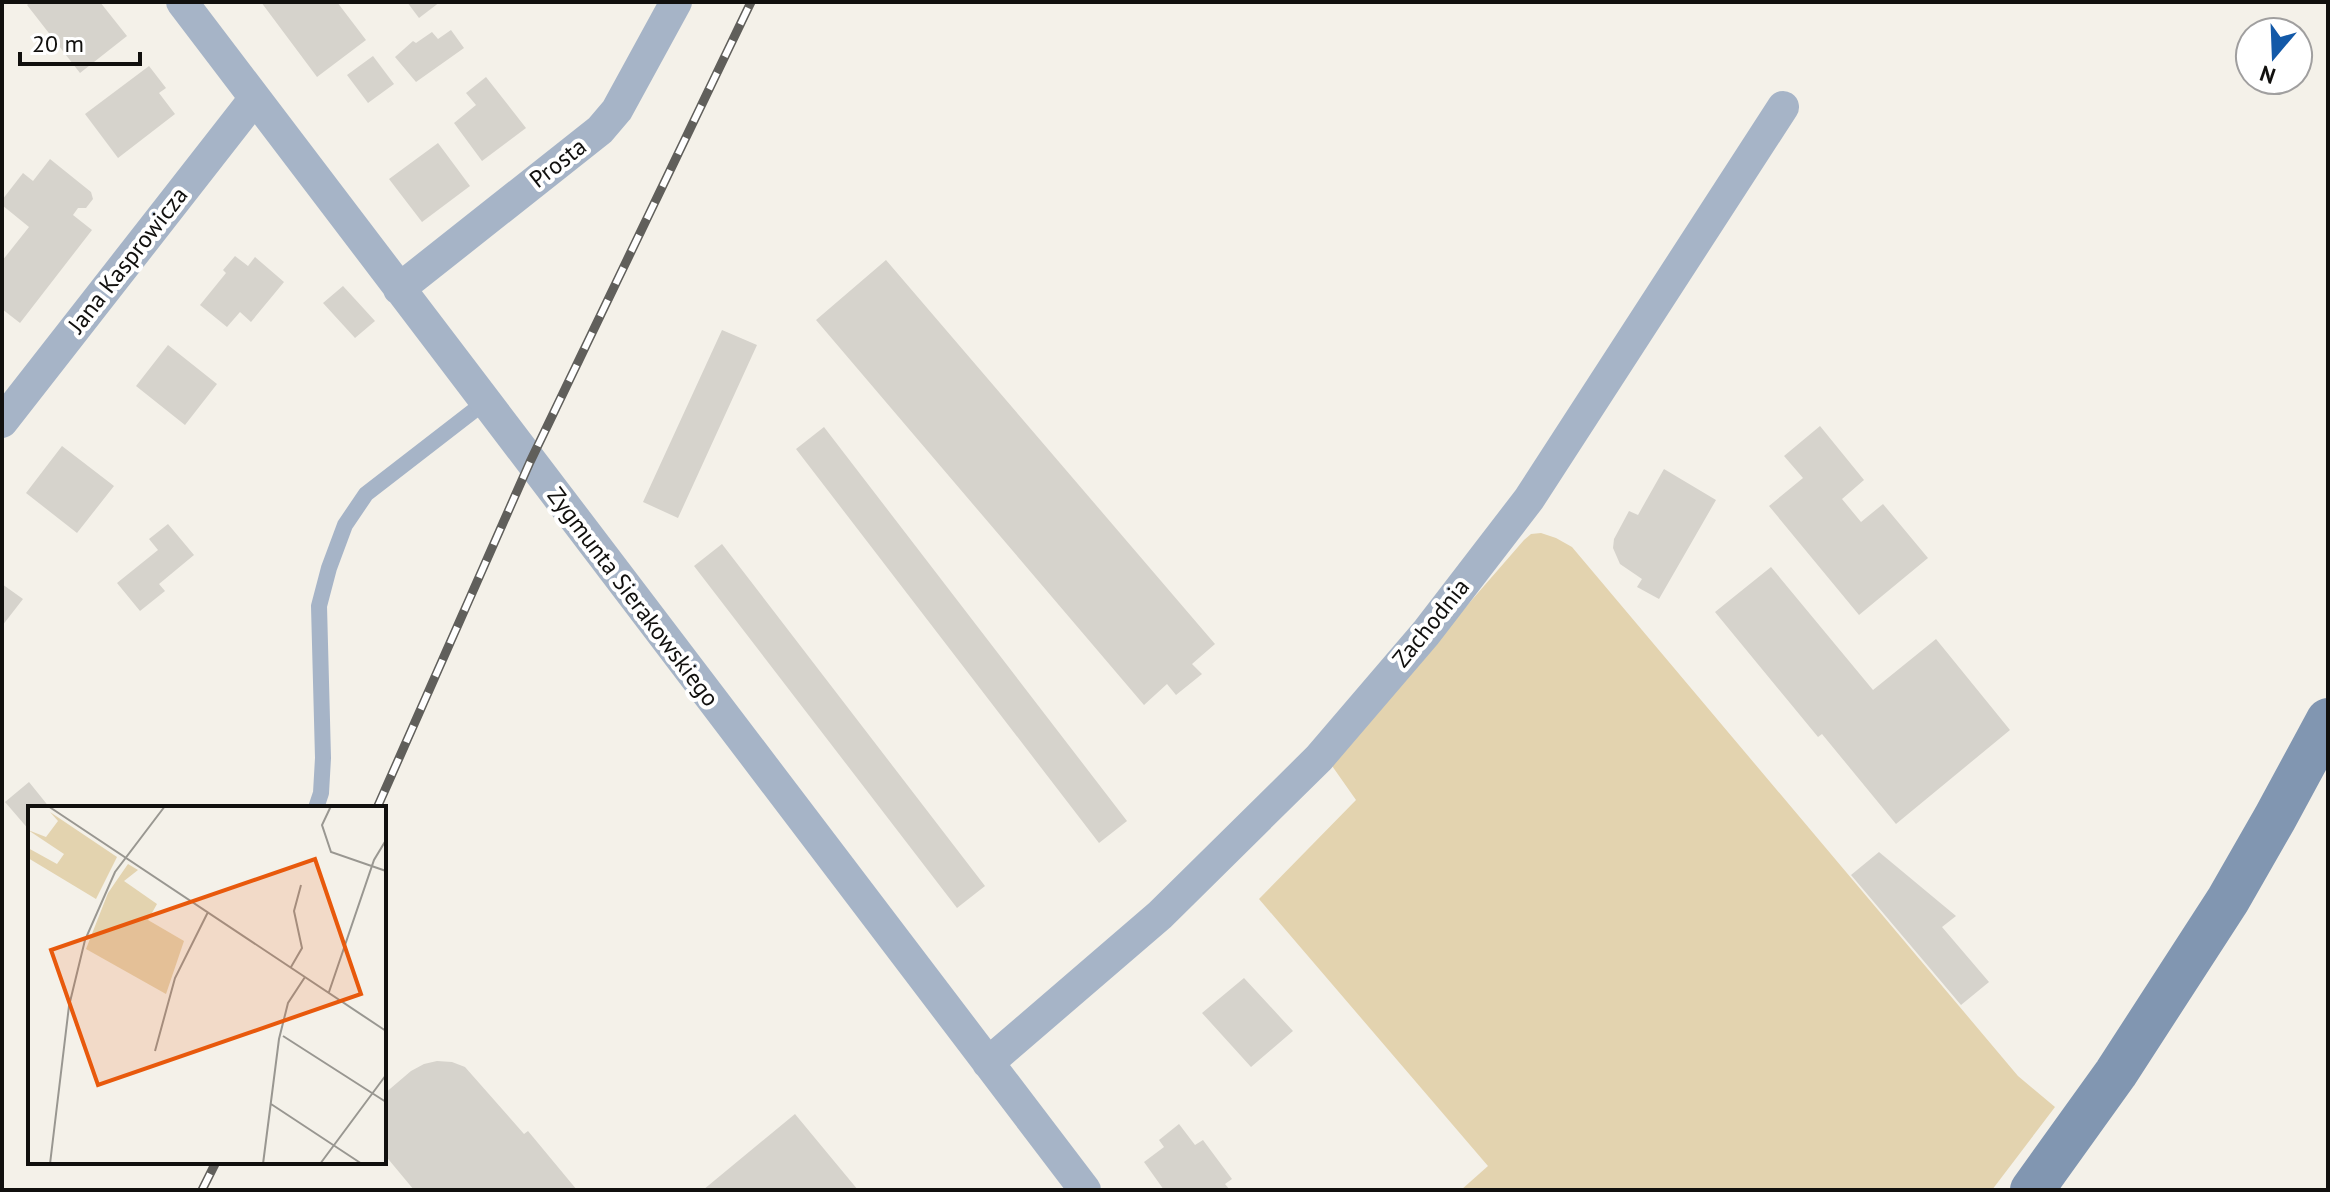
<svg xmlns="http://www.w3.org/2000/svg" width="2330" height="1192" font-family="'PT Sans',sans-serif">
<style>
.green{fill:#e3d3af}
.building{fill:#d6d3cc}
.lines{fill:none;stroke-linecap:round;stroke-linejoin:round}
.service{stroke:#a6b4c7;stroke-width:16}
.minor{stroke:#a6b4c7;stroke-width:32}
.secondary{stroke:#8196b1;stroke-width:44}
.rail-casing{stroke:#605f5b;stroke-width:9}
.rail{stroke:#fff;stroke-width:6;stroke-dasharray:18;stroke-linecap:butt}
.labels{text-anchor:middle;stroke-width:8;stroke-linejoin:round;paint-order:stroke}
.street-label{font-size:24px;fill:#11100e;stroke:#fff}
.inset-road{fill:none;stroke:#999791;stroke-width:2}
.view{fill:#e8590c;fill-opacity:0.15;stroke:#e8590c;stroke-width:4}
.inset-edge{fill:none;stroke:#11100e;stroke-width:4}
</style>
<rect width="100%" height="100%" fill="#f4f1e9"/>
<path class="green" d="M1541 533 1556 538 1572 547 2018 1076 2055 1107 1992 1190H1461L1488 1166 1259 899 1356 800 1330 763 1524 540 1531 534Z"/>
<path class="building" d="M30 2H100L127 36 80 73 27 5Z
M261 2H337L366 40 317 77Z
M407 2H440L419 18Z
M451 30 464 48 416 82 395 57 413 41 416 43 432 32 438 39Z
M373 56 394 84 368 103 347 75Z
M149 66 166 88 159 93 175 114 118 158 85 114Z
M486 77 526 128 482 161 454 123 476 105 466 93Z
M438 143 470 186 422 222 389 179Z
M50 159 91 192 93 199 86 208H78L73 215 92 230 20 323 2 309V261L29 227 2 205V200L23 173 33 181Z
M235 256 248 266 255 257 284 282 251 322 240 312 227 327 200 305 226 273 223 270Z
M886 260 1215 644 1192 664 1202 674 1176 695 1167 684 1144 705 816 320Z
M343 286 375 321 355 338 323 303Z
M722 330 757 345 678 518 643 502Z
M168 345 217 384 185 425 136 386Z
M1820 426 1864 480 1842 499 1861 522 1883 504 1928 558 1859 615 1769 506 1803 478 1784 456Z
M824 427 1127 821 1099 843 796 449Z
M62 446 114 486 77 533 26 493Z
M1664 469 1716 500 1659 599 1637 587 1642 579 1620 564 1613 548 1614 539 1629 511 1638 515Z
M168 524 194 555 159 584 165 591 140 611 117 583 158 550 149 539Z
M722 544 985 886 957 908 694 566Z
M1771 567 1873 690 1936 639 2010 730 1896 824 1822 734 1818 737 1715 612Z
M2 584 23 599 2 626Z
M29 782 50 808H30V831L5 802Z
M1879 852 1956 916 1942 927 1989 982 1961 1005 1851 875Z
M1244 978 1293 1031 1251 1067 1202 1013Z
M437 1061 452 1062 465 1067 524 1134 528 1131 577 1190H414L384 1154V1094L411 1071 424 1064Z
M795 1114 858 1190H703Z
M1179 1124 1195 1145 1203 1140 1232 1179 1225 1184 1230 1190H1164L1144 1162 1164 1147 1159 1140Z"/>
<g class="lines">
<path class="service" d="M316 808 321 793 323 758 319 606 329 568 345 525 366 494 485 402"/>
<path class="minor" d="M182 2 1085 1190
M399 289 600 130 617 110 676 2
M2 422 255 98
M988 1063 1160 915 1319 758 1426 633 1529 499 1783 107"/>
<path class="secondary" d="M2032 1190 2116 1073 2228 900 2275 818 2328 720"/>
<g class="rail-casing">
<path id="rail" d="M377 808 530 462 751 2
M202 1190 216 1162"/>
</g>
<use href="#rail" class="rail"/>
</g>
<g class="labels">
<g class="street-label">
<text transform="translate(558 163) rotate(-38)" y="8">Prosta</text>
<text transform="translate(128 260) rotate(-52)" y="8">Jana Kasprowicza</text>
<text transform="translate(633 597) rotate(53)" y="8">Zygmunta Sierakowskiego</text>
<text transform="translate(1431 623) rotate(-51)" y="8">Zachodnia</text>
</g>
</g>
<g transform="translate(28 806)">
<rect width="358" height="358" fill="#f4f1e9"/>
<path d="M22 6 89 51 68 93 0 52V42L29 58 36 48 0 24 18 31 30 15ZM100 58 110 64 96 75 129 98 120 114 156 135 138 188 58 143 80 87Z" fill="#e3d3af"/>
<path class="inset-road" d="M20 0 358 225M303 0 294 19 303 46 358 65M263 161 274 142 266 105 273 79M301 186 346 54 358 34M255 230 358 296M127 245 147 172 180 106M243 298 334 358M22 358 41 200 57 134 87 66 137 0M235 358 251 233 260 197 277 171M292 358 358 269"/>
<path class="view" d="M287 53 333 188 70 279 23 144Z"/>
<rect width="358" height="358" class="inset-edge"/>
</g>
<rect width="2330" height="1192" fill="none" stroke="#11100e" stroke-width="8"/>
<g transform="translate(2274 56) rotate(199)"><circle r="38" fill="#ffffff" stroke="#a09f9f" stroke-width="2"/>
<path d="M0-6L14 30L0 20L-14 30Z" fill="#1359a8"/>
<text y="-12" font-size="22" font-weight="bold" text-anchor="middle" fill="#11100e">N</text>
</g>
<path d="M20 52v12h120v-12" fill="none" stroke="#11100e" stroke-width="4"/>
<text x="32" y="52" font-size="24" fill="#11100e" stroke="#ffffff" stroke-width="6" paint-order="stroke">20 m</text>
</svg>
